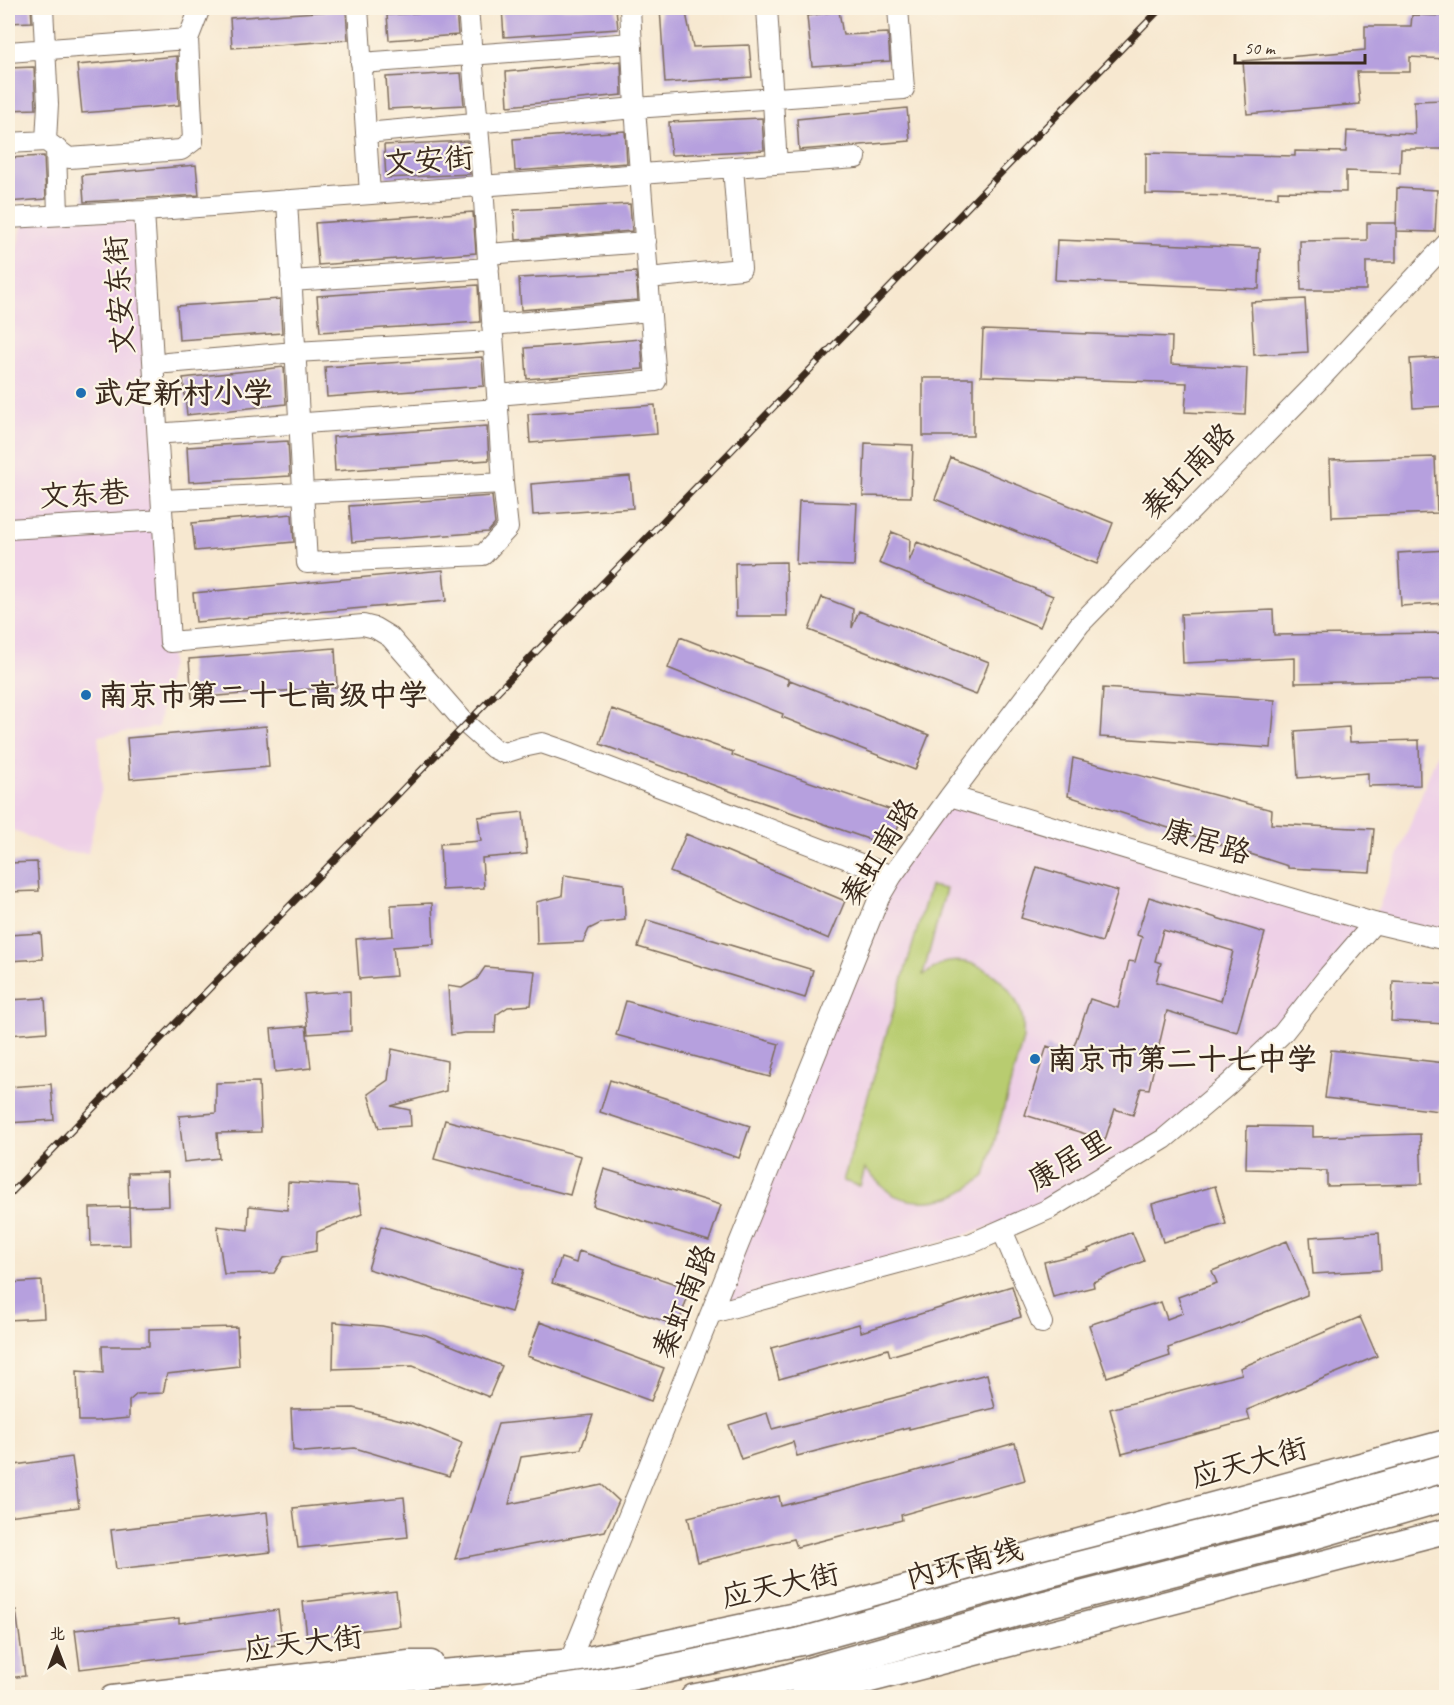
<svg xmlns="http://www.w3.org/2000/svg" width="1454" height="1705" font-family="Caveat,'LXGW WenKai TC',sans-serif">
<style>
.built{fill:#eed0e7}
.green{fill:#b8cc6f;stroke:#7a7b46;stroke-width:1.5}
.building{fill:#b6a0de;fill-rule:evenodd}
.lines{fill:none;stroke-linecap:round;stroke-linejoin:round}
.minor-casing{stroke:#7d6c5c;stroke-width:22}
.major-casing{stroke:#7d6c5c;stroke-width:27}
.highway-casing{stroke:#7d6c5c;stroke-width:30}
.minor{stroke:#fff;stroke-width:20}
.major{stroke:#fff;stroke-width:24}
.highway{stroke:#fff;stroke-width:27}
.rail-casing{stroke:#3b2a1e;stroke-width:7}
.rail{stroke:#fcf5e5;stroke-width:4.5;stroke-dasharray:14;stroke-linecap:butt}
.highway-bridge-casing{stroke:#7d6c5c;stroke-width:30;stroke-linecap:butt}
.highway-bridge{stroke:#fff;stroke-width:27}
.poi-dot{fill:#1f6fb2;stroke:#fcf5e5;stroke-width:2}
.labels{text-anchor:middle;stroke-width:4.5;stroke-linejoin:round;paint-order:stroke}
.street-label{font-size:30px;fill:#3b2a1e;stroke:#fcf5e5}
.poi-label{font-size:30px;font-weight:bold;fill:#3b2a1e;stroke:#fcf5e5;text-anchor:start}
</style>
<rect width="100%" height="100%" fill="#fcf5e5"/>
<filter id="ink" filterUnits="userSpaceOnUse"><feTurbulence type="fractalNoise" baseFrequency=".0167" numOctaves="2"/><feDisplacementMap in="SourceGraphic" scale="12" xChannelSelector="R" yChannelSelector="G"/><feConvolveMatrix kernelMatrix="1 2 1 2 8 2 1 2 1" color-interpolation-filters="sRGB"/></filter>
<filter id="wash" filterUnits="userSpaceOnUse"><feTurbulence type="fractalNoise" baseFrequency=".008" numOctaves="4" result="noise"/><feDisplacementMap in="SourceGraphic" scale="24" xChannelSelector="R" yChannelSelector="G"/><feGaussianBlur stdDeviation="1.35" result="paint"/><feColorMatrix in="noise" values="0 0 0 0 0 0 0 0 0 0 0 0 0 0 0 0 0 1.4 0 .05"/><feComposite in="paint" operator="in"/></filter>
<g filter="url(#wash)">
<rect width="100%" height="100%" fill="#f7e8d0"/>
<path class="built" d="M144 211 171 663 158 727 98 736 102 787 88 853 63 852 8 828V287L24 217Z
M1446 730V940L1374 923 1228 1085 1049 1209 712 1313 879 898 950 796 1373 922Z"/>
<path class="green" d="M930 886 946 889 923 975C930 972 937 965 944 963 978 954 1014 984 1022 1016 1024 1023 1023 1032 1023 1039L985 1176C975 1184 964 1192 953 1196 933 1203 906 1204 889 1192 880 1185 873 1177 865 1169L860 1186 843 1181Z"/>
<g id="blocks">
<path class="building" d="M8 8H31L32 22 8 23Z
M502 8H616L618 29 504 37Z
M660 8H685L693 47 749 45 752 77 665 83Z
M346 10 348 40 232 48 230 18Z
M456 10 458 35 389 40 387 15Z
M839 11 843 35 888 33 890 61 812 66 807 16Z
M1412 15 1446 16V59L1410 57V72H1357L1360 104 1247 114 1243 61 1365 50V26H1411Z
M177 56 179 105 82 113 77 65Z
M621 61 622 95 508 106 506 72Z
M34 67 36 109 8 110V68Z
M461 73 464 105 388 109 386 77Z
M1446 100V149H1401L1400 173 1346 171V192L1278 191V197L1146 194V153L1295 156V151L1346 152 1347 131 1415 134 1414 101Z
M907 108 910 141 799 150 797 119Z
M762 118 764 150 671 155 669 122Z
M625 131 627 163 515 171 513 139Z
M467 141 470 174 386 178 384 145Z
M44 156 46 199 8 202V158Z
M196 165 199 195 84 202 82 175Z
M1397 188 1437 190 1435 232 1396 231Z
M630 204 632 231 516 240 514 210Z
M473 212 476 253 318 265 315 223Z
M1367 223H1396V262H1366V290H1301L1300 241 1367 240Z
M1057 240 1260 248 1259 289 1055 280Z
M636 272 638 300 521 310 519 278Z
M478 285 480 322 320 332 317 296Z
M280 299 282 333 179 340 177 306Z
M1305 299 1308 352 1254 355 1251 302Z
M983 330 1172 337 1171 364 1247 368 1245 415 1185 412 1187 383 981 376Z
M641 339 643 369 527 379 525 348Z
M482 357 484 386 327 397 325 367Z
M1446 357V406L1413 408 1410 359Z
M284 367 286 404 187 415 183 378Z
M923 378H973V436H923Z
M655 405 657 434 530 443 528 414Z
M487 426 489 460 335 471 333 437Z
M288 441 290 476 189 482 187 447Z
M865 443 913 445 911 497 863 496Z
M1435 457 1437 513 1332 517 1330 460Z
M951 458 1113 523 1097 564 935 499Z
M630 476 633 508 533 515 531 484Z
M492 496 495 524 488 532 352 542 349 506Z
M799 501 857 503 854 566 796 564Z
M292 514 294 542 195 551 192 523Z
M892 532 910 539 909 562 917 542 1053 596 1040 627 879 563Z
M1446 550V603L1401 606 1398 553Z
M786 562 787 616H736L735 563Z
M443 570 446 601 196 622 193 593Z
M822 597 853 609 852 628 859 611 989 662 976 695 809 630Z
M1273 610 1274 635 1446 633V680L1295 683V658L1183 663 1181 614Z
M680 637 788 679V686L790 680 929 735 915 770 782 717 783 714 668 668Z
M335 648 337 687 192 698 189 659Z
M1103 688 1275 700 1271 748 1100 737Z
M612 709 733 752 732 755 903 814 891 847 738 794 600 744Z
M266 726 269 767 130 779 127 738Z
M1349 727 1350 742 1419 740 1420 785 1368 786V773L1298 778 1295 731Z
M1073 758 1272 810 1271 824 1374 829 1370 872 1288 868V866L1068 796Z
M523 812 527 854 482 858 484 888 442 890 440 844 481 841 478 817Z
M686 834 845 901 829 939 670 872Z
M37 862 39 891 8 892V863Z
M1037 867 1118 891 1102 942 1021 918Z
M564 875 624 884 625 920 601 923 589 929 583 942 537 944 536 902 562 896Z
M1149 897 1265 933 1237 1032 1167 1011 1149 1089 1141 1088 1133 1115 1115 1109 1105 1140 1025 1115 1047 1046 1071 1055 1090 999 1118 1008 1129 961 1135 962 1142 937 1137 935ZM1163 930 1233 951 1221 1001 1156 982 1161 963 1155 961Z
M432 903 434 944 393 947 396 976 359 979 356 939 393 936 391 905Z
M647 920 813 970 805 998 638 947Z
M41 933 43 959 8 961V935Z
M485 967 535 971 531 1005 508 1007 496 1015 495 1033H464L451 1035 448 986 462 988 477 979Z
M1393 981 1446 984V1024L1391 1021Z
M350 991 351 1031 308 1034 304 994Z
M45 998 47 1032 8 1035V1000Z
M626 1001 779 1044 770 1077 616 1035Z
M306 1026 311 1068 275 1072 271 1029Z
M392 1049 447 1061 446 1091 391 1106 410 1110 411 1126 379 1128 368 1094 388 1080Z
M1331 1050 1445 1063 1440 1111 1325 1098Z
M610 1080 750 1126 739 1158 600 1112Z
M259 1082 261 1132 217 1133 219 1158 184 1162 179 1116 216 1113V1083Z
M51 1084 54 1120 8 1123V1087Z
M445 1120 581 1156 570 1195 434 1159Z
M1247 1126 1313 1127V1137L1420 1134 1422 1184 1327 1186V1171L1246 1169Z
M604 1169 721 1205 709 1241 593 1206Z
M168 1172 169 1206 129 1207 128 1173Z
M288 1182 358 1186 362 1214 317 1232 316 1251 284 1257 274 1273 224 1274 217 1226 248 1230 249 1206 287 1210Z
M1215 1186 1226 1224 1163 1242 1152 1204Z
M129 1207 130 1245 91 1246 90 1208Z
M381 1226 524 1270 511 1312 368 1269Z
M1132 1232 1144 1261 1093 1282 1094 1287 1053 1297 1044 1262 1089 1251 1088 1249Z
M1379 1233 1381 1270 1313 1274 1310 1237Z
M1287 1241 1307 1289V1295L1221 1330 1168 1348 1170 1356 1107 1377 1089 1325 1153 1304V1305L1161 1302 1167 1319 1183 1313 1178 1297 1217 1283 1212 1271Z
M579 1251 690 1289 678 1326 552 1283 561 1258 576 1263Z
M42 1281 44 1318 8 1320V1283Z
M1012 1286 1021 1317 890 1356 888 1349 779 1379 771 1348 859 1324 861 1332Z
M1360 1317 1377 1356 1247 1410 1250 1420 1122 1454 1110 1409 1242 1374 1240 1368Z
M334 1322 382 1326 426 1335 502 1366 489 1397 413 1366 333 1369Z
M540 1322 664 1368 651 1401 527 1356Z
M237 1327 239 1366 167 1374 163 1393 137 1394 129 1401V1418L96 1421H79L77 1371 103 1373 102 1346H149V1329Z
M987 1374 995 1408 909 1429V1427L797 1456 793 1442 741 1459 729 1425 767 1413 772 1429Z
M354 1408 413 1423 462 1443 449 1476 355 1448 304 1452 293 1450 291 1409Z
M593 1415 581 1449 521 1457 509 1504 602 1485 619 1501 605 1531 455 1559 498 1424Z
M1015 1443 1025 1480 901 1515 902 1520 797 1547 794 1539 698 1562 688 1517 779 1496 781 1506 891 1478Z
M72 1457 79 1507 8 1516V1466Z
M404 1497 408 1537 298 1548 293 1508Z
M267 1512 271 1552 116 1569 111 1530Z
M396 1591 400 1626 307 1637 303 1602Z
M16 1610 25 1676 8 1678V1611Z
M278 1610 282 1640 275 1641 276 1645 80 1669 75 1630 179 1618V1623Z"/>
</g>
</g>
<g filter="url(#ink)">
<use href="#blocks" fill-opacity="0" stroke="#7d6c5c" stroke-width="1.5"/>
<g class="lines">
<g class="minor-casing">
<path id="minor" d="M358 8 370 194
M767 8 777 164
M8 52 188 39 200 8
M361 63 632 43
M366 133 635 108 904 89 898 8
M46 141 69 158 181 150 193 141 188 39
M8 143 46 141 48 104 43 8
M56 148 58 215
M287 200 307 563 483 555 508 528 503 483
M144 211 170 642 363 625 375 628 390 637 466 724 493 748 504 753 523 747 542 743 571 753 892 876
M8 218 144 211 856 158
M488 254 646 242
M648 278 741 269 733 167
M291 281 489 268
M492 325 650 311
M167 363 295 352 493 341
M497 395 656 381 635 108 630 8
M168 433 498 409
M162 500 503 483 483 186 468 8
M8 529 163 520
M950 796 1374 923 1446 940
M1002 1230 1042 1323
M712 1313 972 1243 1049 1209 1164 1139 1228 1085 1283 1033 1329 975 1374 923
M568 1674 569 1663 879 898 892 876 950 796 1080 624 1322 377 1446 244"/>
</g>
<g class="major-casing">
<path id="major" d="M550 1663H569L838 1606 1446 1442
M112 1698 409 1663H431
M801 1698 1446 1531"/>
</g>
<g class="highway-casing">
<path id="highway" d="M251 1698 410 1676 569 1663
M694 1698 769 1683 1047 1604 1287 1543 1446 1497"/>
</g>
<use href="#minor" class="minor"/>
<use href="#major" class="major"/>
<use href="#highway" class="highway"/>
<g class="rail-casing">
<path id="rail" d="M8 1196 1161 8"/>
</g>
<use href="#rail" class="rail"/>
<g class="highway-bridge-casing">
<path id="highway-bridge" d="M493 1698 589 1685 803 1641 1041 1575 1300 1509 1446 1468"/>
</g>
<use href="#highway-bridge" class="highway-bridge"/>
</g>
</g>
<g class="poi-dot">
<circle cx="81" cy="393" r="6"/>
<circle cx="86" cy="695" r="6"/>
<circle cx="1035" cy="1059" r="6"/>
</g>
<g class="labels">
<g class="street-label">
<text transform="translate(429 160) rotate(-4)" y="10">文安街</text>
<text transform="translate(119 295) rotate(-94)" y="10">文安东街</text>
<text transform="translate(1188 471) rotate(-46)" y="10">秦虹南路</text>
<text transform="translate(84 494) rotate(-3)" y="10">文东巷</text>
<text transform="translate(1207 841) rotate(17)" y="10">康居路</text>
<text transform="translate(879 852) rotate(-58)" y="10">秦虹南路</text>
<text transform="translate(1069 1160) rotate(-30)" y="10">康居里</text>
<text transform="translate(684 1301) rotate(-68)" y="10">秦虹南路</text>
<text transform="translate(1249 1462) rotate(-15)" y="10">应天大街</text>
<text transform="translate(964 1563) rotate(-15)" y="10">内环南线</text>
<text transform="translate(780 1585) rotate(-12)" y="10">应天大街</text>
<text transform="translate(303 1643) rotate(-7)" y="10">应天大街</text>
</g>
<g class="poi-label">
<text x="93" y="403">武定新村小学</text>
<text x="98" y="705">南京市第二十七高级中学</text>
<text x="1047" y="1069">南京市第二十七中学</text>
</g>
</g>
<rect width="1454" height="1705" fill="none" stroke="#fcf5e5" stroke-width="30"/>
<g transform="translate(57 1648)" stroke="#fcf5e5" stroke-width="4.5" paint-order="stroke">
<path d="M0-4.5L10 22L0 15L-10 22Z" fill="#3b2a1e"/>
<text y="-9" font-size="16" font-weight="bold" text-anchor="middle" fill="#3b2a1e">北</text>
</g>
<path d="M1235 54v9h130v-9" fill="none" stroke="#3b2a1e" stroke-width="3"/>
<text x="1244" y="54" font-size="18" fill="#3b2a1e" stroke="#fcf5e5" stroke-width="4.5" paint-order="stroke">50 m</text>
</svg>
